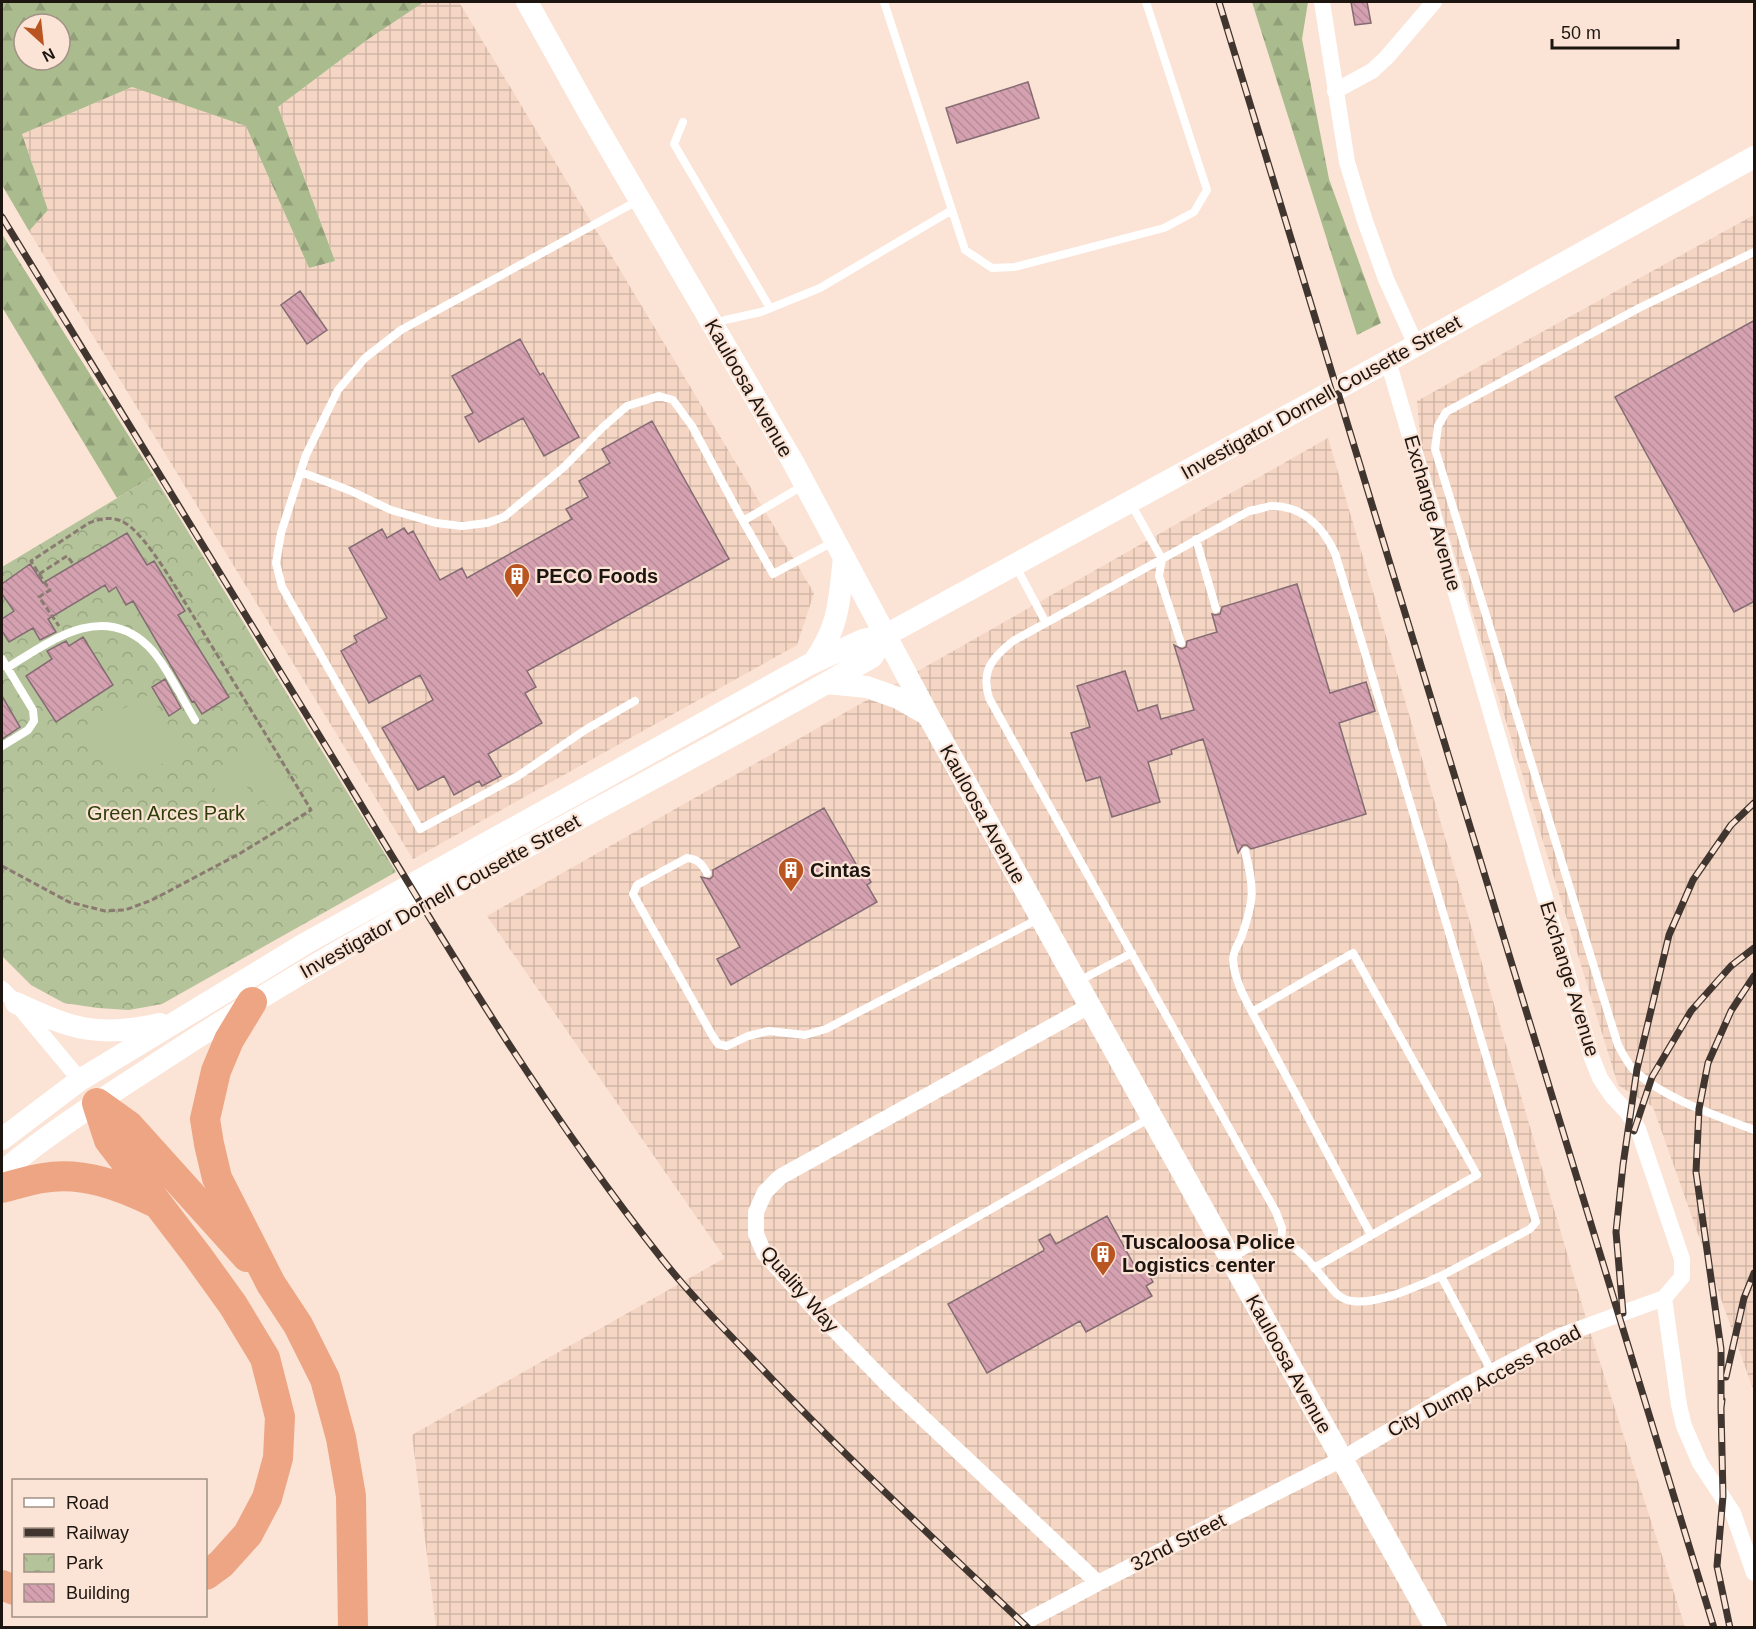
<svg xmlns="http://www.w3.org/2000/svg" width="1756" height="1629" font-family="Arial,sans-serif">
<style>
.industrial{fill:url(#industrial-grid)}
.forest{fill:url(#forest-firs);fill-rule:evenodd}
.park{fill:url(#park-crowns)}
.pitch{fill:#b4c399}
.building{fill:url(#building-back-hatch);stroke:#846c73;stroke-width:1.5}
.lines{fill:none;stroke-linecap:round;stroke-linejoin:round}
.path{stroke:#8a7a71;stroke-width:3;stroke-dasharray:6 3;stroke-linecap:butt}
.lane{stroke:#fff;stroke-width:8}
.street{stroke:#fff;stroke-width:16}
.secondary{stroke:#fff;stroke-width:22}
.highway{stroke:#eda584;stroke-width:30}
.rail-casing{stroke:#40362f;stroke-width:7}
.rail{stroke:#fbe3d5;stroke-width:4.5;stroke-dasharray:14;stroke-linecap:butt}
.labels{text-anchor:middle;stroke-width:4.5;stroke-linejoin:round;paint-order:stroke}
.street-label{font-size:20px;fill:#1d1510;stroke:#fbe3d5}
.poi-label{font-size:20px;font-weight:bold;fill:#1d1510;stroke:#fbe3d5;text-anchor:start}
.park-label{font-size:20px;fill:#303f09;stroke:#fbe3d5}
</style>
<defs>
<pattern id="industrial-grid" width="8" height="8" patternUnits="userSpaceOnUse" patternTransform="scale(1.5)"><rect width="8" height="8" fill="#f5d6c4"/><path d="M0 4h8M4 0v8" fill="none" stroke="#d2b7a7"/></pattern>
<pattern id="forest-firs" width="22" height="20" patternUnits="userSpaceOnUse" patternTransform="scale(1.5)"><rect width="22" height="20" fill="#aabb8d"/><path d="M5 1l3.5 6h-7zM16 11l3.5 6h-7z" fill="#92a079"/></pattern>
<pattern id="park-crowns" width="20" height="18" patternUnits="userSpaceOnUse" patternTransform="scale(1.5)"><rect width="20" height="18" fill="#b4c399"/><path d="M2 6a3 3 0 1 1 6 0M12 15a3 3 0 1 1 6 0" fill="none" stroke="#9aa783"/></pattern>
<pattern id="building-back-hatch" width="6" height="6" patternUnits="userSpaceOnUse" patternTransform="scale(1.5)"><rect width="6" height="6" fill="#d5a1b1"/><path d="M-1 5l2 2M0 0l6 6M5-1l2 2" fill="none" stroke="#b68a97"/></pattern>
</defs>
<rect width="100%" height="100%" fill="#fbe3d5"/>
<path class="industrial" d="M424 2H459L814 593 797 645 413 859 29 231 48 210 22 134 132 87 246 125 309 268 335 261 278 107 367 40Z
M1754 215V1392L1653 1107 1618 1085 1421 445 1417 401Z
M1328 438 1588 1325 1685 1627H436L412 1435 725 1258 487 916Z"/>
<path class="forest" d="M2 2H424L367 40 278 107 335 261 309 268 246 126 132 87 22 134 48 210 29 231 2 185ZM24 24H60V60H24Z
M1252 2H1308L1302 39 1329 179 1381 323 1357 335Z
M2 234 154 476 117 498 2 307Z"/>
<path class="park" d="M154 476 396 872 162 1004 129 1010 98 1008 64 1003 31 985 2 956V567Z"/>
<path class="pitch" d="M150 694 184 752C175 756 167 762 158 766 139 773 109 767 96 751 90 745 86 737 82 731Z
M263 744 294 795 270 810 239 759Z
M232 763 264 814 240 829 208 777Z"/>
<path class="building" d="M1351 2H1367L1371 23 1355 25Z
M1028 82 1039 118 957 143 946 108Z
M300 291 327 330 307 344 281 305Z
M1755 320V601L1734 612 1615 397Z
M520 339 540 375 543 373 579 437 544 456 523 418 479 442 465 417 473 413 452 376Z
M652 421 729 559 527 671 536 687 525 693 542 723 488 754 501 776 482 786 479 781 454 795 444 776 418 790 382 728 433 700 420 675 369 703 341 651 357 642 354 636 387 618 349 548 382 529 387 538 404 528 408 534 413 531 440 580 462 568 467 578 572 519 566 509 588 497 579 481 610 463 602 449Z
M127 533 147 565 154 561 185 611 178 615 229 697 202 714 194 701 192 702 133 601 126 605 116 587 109 592 105 585 48 619 56 632 40 640 33 628 9 642 2 631V619L14 611 2 594V584L30 564 43 583Z
M1297 584 1330 693 1366 682 1375 711 1339 723 1366 814 1251 849 1247 845H1243L1238 853 1203 739 1171 750 1172 754 1148 762 1160 802 1112 817 1100 777 1086 781 1071 733 1090 727 1077 686 1125 671 1138 711 1157 705 1161 719 1194 710 1174 645 1182 649 1186 647 1187 641 1217 632 1212 614 1215 615 1220 614 1222 607Z
M83 637 113 685 56 722 26 676 52 659 47 651 66 641 69 646Z
M165 679 181 708 169 716 152 687Z
M2 696 20 727 2 739Z
M824 808 860 871 864 870 871 882 867 885 877 902 731 985 717 959 740 947 701 877 710 879 713 876V870Z
M1107 1216 1138 1272 1145 1268 1153 1282 1146 1286 1152 1296 1086 1332 1080 1321 987 1373 948 1304 1043 1251 1044 1249 1039 1240 1050 1234 1056 1244Z"/>
<g class="lines">
<path class="path" d="M39 574 50 590 39 597 59 626
M2 866 69 902 105 911 125 910 152 900 239 854 311 810C272 744 232 679 192 614 178 591 147 536 125 523 114 516 101 518 89 523L31 561 39 574 67 556 74 565"/>
<path class="lane" d="M884 2 965 250 992 268 1015 267 1164 228 1194 212 1207 190 1146 2
M683 122 674 144 770 308
M1754 252 1639 308 1446 412 1438 426 1435 449 1618 1045C1623 1054 1628 1065 1636 1072 1665 1099 1718 1116 1754 1130
M714 326 725 320 761 312 820 288 952 210
M301 472 351 491 391 510 436 523 462 526 487 523 504 517 564 467 602 428 627 406 659 396 673 400 692 426 743 521
M804 485 743 521 773 574 833 542
M1130 502 1162 559 1159 576 1181 643
M1196 539 1216 609
M1015 565 1046 623
M2 659 33 710 34 721 28 730 2 746
M7 668C49 642 102 601 148 646 164 661 183 700 195 720
M635 701 585 730 518 776 420 829 282 587 276 563 281 533 306 455 338 390 365 358 401 330 639 200
M1245 851C1255 889 1254 901 1241 938 1238 944 1233 952 1233 959 1234 978 1243 995 1252 1012
M707 873C702 864 698 859 687 858L637 885 633 894 712 1035 718 1044 727 1046 748 1036 769 1031 805 1035 826 1029 1040 918
M1077 982 1132 953
M1281 1240 1282 1228 1276 1212 989 698C981 670 992 658 1013 641L1249 511C1256 510 1265 507 1272 506 1303 506 1323 527 1335 553L1536 1222 1530 1229 1441 1276 1492 1372
M1232 1258C1240 1253 1248 1248 1257 1244 1291 1229 1310 1264 1330 1286 1336 1294 1342 1300 1352 1301 1379 1305 1417 1286 1441 1276
M1314 1268 1477 1175 1353 953 1252 1012 1371 1235
M815 1310 1150 1118"/>
<path class="street" d="M1322 2 1347 162 1365 221 1386 279 1416 345
M1335 91 1372 71 1387 57 1434 2
M1388 361 1592 1058 1600 1078 1612 1096 1627 1112 1638 1129 1682 1259V1277L1664 1298 1679 1405 1684 1426 1700 1463 1733 1513 1754 1573
M2 989 16 1003 80 1080
M1089 1006 780 1177 765 1192 756 1212V1234L764 1253 819 1314 890 1387 1098 1583
M1023 1623 1098 1583 1342 1459 1469 1384 1560 1336 1664 1298"/>
<path class="secondary" d="M527 2 589 113 793 462 928 715 1436 1628
M813 663C840 625 839 602 844 557
M827 683 867 687 898 698 928 715
M16 1003C72 1029 97 1038 160 1024
M2 1139 80 1080 306 943 812 663 863 640 886 635 1388 361 1754 157
M2 1172C55 1128 115 1091 173 1053 398 906 641 791 872 657L886 635"/>
<path class="highway" d="M252 1002 229 1040 216 1071 205 1119 209 1144 217 1178 271 1284 298 1325 325 1379 341 1438 351 1496 353 1628
M97 1103 109 1140 197 1255 233 1305 265 1358 280 1417 278 1458 267 1498 248 1534 221 1564 206 1575
M97 1103 129 1126 247 1257
M2 1188C15 1185 29 1180 43 1178 83 1171 121 1186 156 1203
M2 1585 14 1590"/>
<g class="rail-casing">
<path id="rail" d="M1219 2 1714 1628
M2 217C112 398 223 578 333 758 436 929 538 1103 662 1259 689 1293 720 1325 751 1357 839 1451 934 1539 1028 1628
M1634 1131 1652 1077 1691 1011 1731 966 1754 948
M1623 1313 1616 1232 1623 1165 1637 1069 1669 935 1693 880 1731 825 1754 803
M1726 1377 1744 1298 1754 1273
M1722 1400 1721 1408 1723 1496 1717 1566 1730 1628
M1721 1408V1349L1696 1172 1699 1109 1708 1063 1731 1011 1754 976"/>
</g>
<use href="#rail" class="rail"/>
</g>
<defs>
<g id="building-pin" transform="scale(1.35)"><path d="M0 17L-7.5 6A9.5 9.5 0 1 1 7.5 6Z" fill="#b95521" stroke="#fbe3d5"/><path d="M-4-6H4V6H1V3H-1V6H-4ZM-2.5-4.3h1.7v1.8h-1.7ZM.8-4.3h1.7v1.8H.8ZM-2.5-1h1.7V.8h-1.7ZM.8-1h1.7V.8H.8Z" fill="#fff"/></g>
</defs>
<g fill-rule="evenodd">
<use href="#building-pin" x="517" y="576"/>
<use href="#building-pin" x="791" y="870"/>
<use href="#building-pin" x="1103" y="1254"/>
</g>
<g class="labels">
<g class="street-label">
<text transform="translate(749 388) rotate(60)" y="7">Kauloosa Avenue</text>
<text transform="translate(1321 397) rotate(-29)" y="7">Investigator Dornell Cousette Street</text>
<text transform="translate(1433 513) rotate(74)" y="7">Exchange Avenue</text>
<text transform="translate(983 814) rotate(61)" y="7">Kauloosa Avenue</text>
<text transform="translate(440 896) rotate(-29)" y="7">Investigator Dornell Cousette Street</text>
<text transform="translate(1570 979) rotate(73)" y="7">Exchange Avenue</text>
<text transform="translate(800 1289) rotate(49)" y="7">Quality Way</text>
<text transform="translate(1289 1364) rotate(61)" y="7">Kauloosa Avenue</text>
<text transform="translate(1484 1381) rotate(-28)" y="7">City Dump Access Road</text>
<text transform="translate(1178 1542) rotate(-27)" y="7">32nd Street</text>
</g>
<g class="poi-label">
<text x="536" y="583">PECO Foods</text>
<text x="810" y="877">Cintas</text>
<text x="1122" y="1249">Tuscaloosa Police<tspan x="1122" dy="23">Logistics center</tspan></text>
</g>
<g class="park-label">
<text x="166" y="820">Green Arces Park</text>
</g>
</g>
<rect width="1756" height="1629" fill="none" stroke="#1d1510" stroke-width="6"/>
<rect x="12" y="1479" width="195" height="138" fill="#fbe3d5" stroke="#a29186" stroke-width="1.5"/>
<rect x="24" y="1498" width="30" height="9" fill="#ffffff" stroke="#a29186" stroke-width="1.5"/>
<text x="66" y="1509" font-size="18" fill="#1d1510">Road</text>
<rect x="24" y="1528" width="30" height="9" fill="#40362f" stroke="#a29186" stroke-width="1.5"/>
<text x="66" y="1539" font-size="18" fill="#1d1510">Railway</text>
<rect x="24" y="1554" width="30" height="18" fill="url(#park-crowns)" stroke="#a29186" stroke-width="1.5"/>
<text x="66" y="1569" font-size="18" fill="#1d1510">Park</text>
<rect x="24" y="1584" width="30" height="18" fill="url(#building-back-hatch)" stroke="#a29186" stroke-width="1.5"/>
<text x="66" y="1599" font-size="18" fill="#1d1510">Building</text>
<g transform="translate(42 42) rotate(153)"><circle r="28" fill="#fbe3d5" stroke="#a29186" stroke-width="1.5"/>
<path d="M0-4.5L10 22L0 15L-10 22Z" fill="#b95521"/>
<text y="-9" font-size="16" font-weight="bold" text-anchor="middle" fill="#1d1510">N</text>
</g>
<path d="M1552 39v9h126v-9" fill="none" stroke="#1d1510" stroke-width="3"/>
<text x="1561" y="39" font-size="18" fill="#1d1510" stroke="#fbe3d5" stroke-width="4.5" paint-order="stroke">50 m</text>
</svg>
